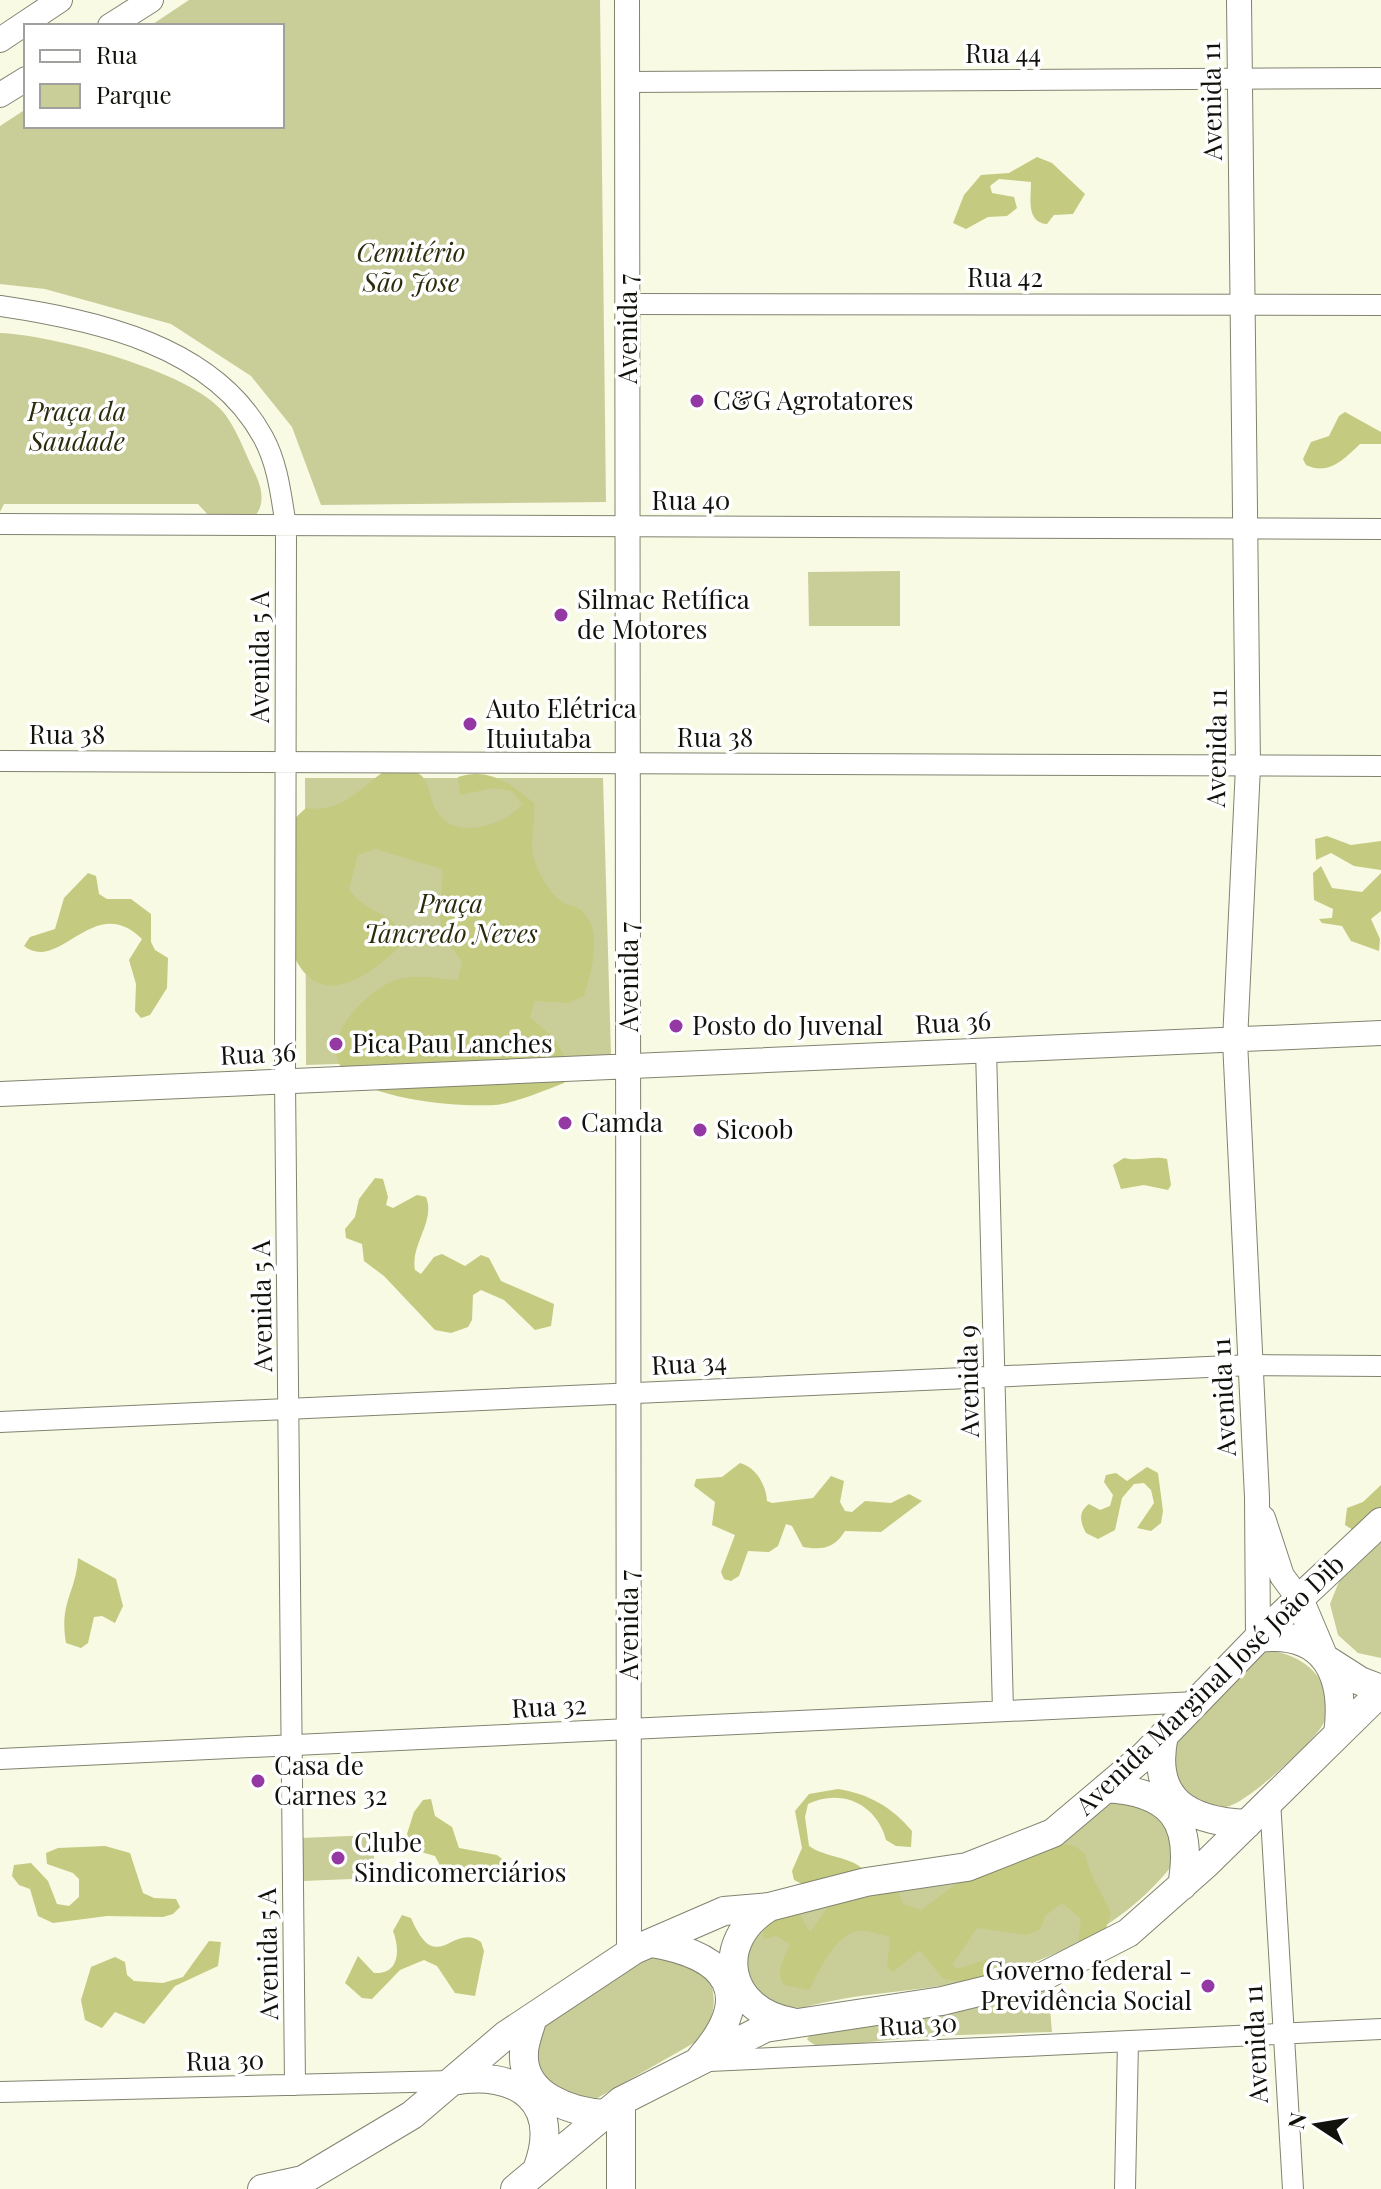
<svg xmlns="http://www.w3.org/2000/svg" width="1381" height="2189" font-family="'Playfair Display',serif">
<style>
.green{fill:#c9ce99}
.forest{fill:#c4ca7f}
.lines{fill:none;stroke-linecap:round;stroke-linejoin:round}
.minor-casing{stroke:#818370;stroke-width:22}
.tertiary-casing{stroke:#818370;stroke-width:26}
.secondary-casing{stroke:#818370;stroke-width:30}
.minor{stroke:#fff;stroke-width:20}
.tertiary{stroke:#fff;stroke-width:24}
.secondary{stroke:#fff;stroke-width:28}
.poi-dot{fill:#9438a3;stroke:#fff;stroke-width:3}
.labels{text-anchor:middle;stroke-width:7;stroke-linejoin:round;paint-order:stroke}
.street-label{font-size:26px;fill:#11120b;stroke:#fff}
.park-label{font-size:26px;font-style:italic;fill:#2a2c0b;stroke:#fff}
.poi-label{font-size:26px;fill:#11120b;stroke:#fff;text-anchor:start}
</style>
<rect width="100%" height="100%" fill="#f8fae4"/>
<path class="green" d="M189 0H600L606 502 321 505 292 427 251 376 171 324 45 289 0 284V126L26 109V126H282V26H150Z
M0 333C53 335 191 371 224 413 235 427 243 447 250 463 258 479 268 498 256 515L210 517 198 504H4L0 512Z
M900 571V626H809L808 572Z
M305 778H603L611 1055 306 1065Z
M1381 1538V1658L1358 1653 1338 1635 1330 1604 1340 1579Z
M1268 1651C1305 1652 1346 1691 1320 1729 1307 1747 1246 1804 1226 1807 1208 1810 1196 1801 1181 1793L1169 1746 1256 1655Z
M1125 1799C1136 1804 1155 1808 1163 1816 1174 1826 1172 1855 1170 1868 1121 1929 1040 1968 965 1982 911 1992 854 1993 802 2008L768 2006 749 1992 739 1949 752 1925 857 1897 975 1881 1107 1803Z
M373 1835 375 1878 303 1881 301 1838Z
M660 1954C670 1956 682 1958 691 1963 722 1977 718 2019 699 2040L594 2100 556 2097 534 2068V2033L617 1972Z
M1048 1987 1052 2032C984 2034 915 2035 848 2045 834 2047 816 2050 807 2039L810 2035Z"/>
<path class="forest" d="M1037 157 1052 163 1085 194 1073 214 1054 215 1047 224C1026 222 1031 199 1031 182L999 179 990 186 992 193 1014 197 1017 208 1007 216 988 217 966 229 953 223 964 195 981 175 1009 173Z
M1345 412 1381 432V444H1360C1344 459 1329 476 1306 465L1303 459 1311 442 1329 436 1339 416Z
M393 766C403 768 414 769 422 776 430 784 430 801 436 810 454 842 502 826 522 805L512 791 494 788 460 795 458 777C489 767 511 784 534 803 536 822 529 842 534 859 539 874 548 891 561 901 566 905 573 905 578 908 605 926 592 971 584 996L569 1003 535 1001 530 1017 555 1039 571 1069 564 1083C543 1091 516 1103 494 1105 457 1107 373 1100 346 1073 315 1043 363 994 391 982 410 973 437 979 458 980L462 962C456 953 448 944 444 934 434 914 445 890 442 869L375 849 358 855 349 889C363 911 386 911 402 931L399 947C367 979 318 1011 293 954L294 819 306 808C345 814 361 784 393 766Z
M1327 836 1351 845 1381 841V870L1354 866 1331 853 1316 860 1315 839Z
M1321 866 1332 888 1362 892 1381 873V911L1371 919 1380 939 1379 951 1351 941 1342 926 1322 923 1319 919 1332 918 1333 909 1314 900 1313 873Z
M88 873 96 876 99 894 107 899H131L151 914V942L155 950 168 958 167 988 150 1015 141 1018 135 1011 136 984 129 960 142 939C94 891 60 974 24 946L30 937 55 929 64 898Z
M1124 1158C1139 1162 1153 1155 1167 1159L1171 1185 1168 1190 1144 1185 1121 1189 1113 1165Z
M375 1178 383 1179 388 1197 386 1205 393 1208 417 1195 426 1197C436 1222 410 1244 415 1270L421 1274 434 1257 442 1254 465 1266 481 1255 489 1258 501 1281 554 1304 551 1326 535 1330 504 1300 481 1290 473 1295 472 1320 468 1327 451 1333 435 1330 384 1276 364 1261 362 1244 346 1238 345 1229 355 1217 359 1199Z
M740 1463C756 1467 766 1485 767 1501L772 1503 813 1498 831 1476 844 1481 840 1502 845 1511 852 1512 865 1501 891 1503 909 1494 922 1501 881 1532 845 1531C834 1549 822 1550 803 1547L792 1526 786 1524 778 1546 769 1552 748 1551 739 1576 731 1581 724 1579 721 1572 735 1535 712 1525 715 1502 694 1486 696 1479 722 1477Z
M1147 1467 1158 1473 1163 1511 1161 1523 1151 1531 1137 1528 1154 1503 1151 1490 1144 1483 1134 1484 1122 1498 1115 1530 1098 1539 1086 1533C1080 1522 1078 1512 1089 1504L1100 1510 1110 1506 1113 1495 1104 1482 1106 1475 1116 1473 1127 1481Z
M1381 1485V1511L1353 1530 1345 1525 1347 1508 1363 1502Z
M78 1558 116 1579 123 1606 115 1623 102 1616 94 1617 88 1643 81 1648 66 1643C59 1602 76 1593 78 1558Z
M838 1789C869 1794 892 1807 912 1831L911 1847 896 1846 886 1840C877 1804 841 1788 808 1804L805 1817 809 1846C826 1858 850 1856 864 1870L808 1887 794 1880 792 1871 802 1848 795 1811 809 1794Z
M431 1799 435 1816 452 1827 459 1848 497 1855 511 1866V1873L504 1877 483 1872 456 1879 445 1875 435 1856 414 1850 407 1834 414 1812 423 1800Z
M1043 1840 1075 1846 1085 1854C1089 1876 1102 1892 1111 1913L1102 1940 1078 1944 1081 1919 1062 1903 1045 1916 1041 1929 1027 1935 977 1928 953 1964 956 1969 988 1959 992 1978 965 1982 943 1979 920 1950 893 1972 887 1967 890 1937C881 1935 867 1930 858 1931 835 1934 819 1972 809 1990L784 1985C774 1972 785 1957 790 1944L776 1936 764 1939 763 1933 779 1906 796 1908 810 1932 835 1897 895 1884 903 1904 921 1910 968 1875Z
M105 1846 130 1853 143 1893 154 1898 176 1899 180 1907 173 1914 163 1917 107 1916 53 1923 38 1916 30 1889 19 1885 12 1876 14 1865 31 1863 48 1881 57 1904 69 1906 79 1897V1879L73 1873 47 1864 46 1853 58 1848Z
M402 1915 411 1918C437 1979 452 1921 481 1942L484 1951 475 1996 455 1993 437 1966 424 1960 400 1970 372 1999 362 1998 345 1983 358 1956 374 1973C400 1975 400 1949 393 1931Z
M209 1941 221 1942 218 1966 175 1986 144 2024 115 2012 102 2028 85 2020 81 2000 91 1967 115 1957 125 1962 127 1975 134 1981 163 1983 183 1977Z"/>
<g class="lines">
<g class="minor-casing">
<path id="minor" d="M626 82 1381 78
M628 304 1381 305
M0 306C95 320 213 345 263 437 278 464 281 496 286 526L285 1081 295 2085
M0 524 1381 529
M0 761 1381 766
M986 1049 1003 1711
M0 1422 1251 1365 1381 1366
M0 1759 1197 1702
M1270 1800 1293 2189
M709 2061 1381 2029
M0 2092 452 2081
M1125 2189 1128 2041"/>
</g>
<g class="tertiary-casing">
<path id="tertiary" d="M627 0 629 1953
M1239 0 1248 767 1235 1041 1257 1497 1258 1638
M110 26 151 0
M0 40 60 0
M0 95 26 79
M0 1094 1381 1033
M1263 1518 1282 1576 1299 1599"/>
</g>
<g class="secondary-casing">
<path id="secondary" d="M1299 1599 1324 1658 1360 1681 1381 1689
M1258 1638C1326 1629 1346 1676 1338 1734
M1164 1735C1150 1800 1188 1821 1247 1824
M1106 1788C1171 1792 1194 1820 1182 1886
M769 1907C712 1942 726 2011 792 2022
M652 1943C728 1956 757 1994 700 2059
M533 2017C530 2028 524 2042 524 2053 521 2096 572 2112 605 2114
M452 2081C517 2069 563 2101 537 2170
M621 2101V2189
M262 2189 303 2180 412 2115 506 2035 634 1950 724 1911 769 1907 866 1882 967 1867 1053 1833 1144 1756 1267 1629 1381 1522
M515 2189 621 2101 765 2028 942 2001 1044 1976 1128 1933 1206 1864 1381 1692"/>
</g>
<use href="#minor" class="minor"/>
<use href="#tertiary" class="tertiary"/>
<use href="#secondary" class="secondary"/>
</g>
<g class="poi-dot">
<circle cx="697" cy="401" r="8"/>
<circle cx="561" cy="615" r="8"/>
<circle cx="470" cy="724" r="8"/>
<circle cx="676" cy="1026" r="8"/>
<circle cx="336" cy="1044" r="8"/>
<circle cx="565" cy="1123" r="8"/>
<circle cx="700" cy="1130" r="8"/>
<circle cx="258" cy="1781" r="8"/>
<circle cx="338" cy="1858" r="8"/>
<circle cx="1208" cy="1986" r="8"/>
</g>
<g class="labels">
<g class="street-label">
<text x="1003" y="63">Rua 44</text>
<text transform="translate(1212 101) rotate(-91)" y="9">Avenida 11</text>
<text x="1005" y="287">Rua 42</text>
<text transform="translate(628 329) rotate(-90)" y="9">Avenida 7</text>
<text x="691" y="510">Rua 40</text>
<text transform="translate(260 657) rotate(-90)" y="9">Avenida 5 A</text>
<text x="67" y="744">Rua 38</text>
<text x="715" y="747">Rua 38</text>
<text transform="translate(1217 748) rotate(-89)" y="9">Avenida 11</text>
<text transform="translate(629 977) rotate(-90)" y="9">Avenida 7</text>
<text transform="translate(953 1023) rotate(-3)" y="9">Rua 36</text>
<text transform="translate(258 1054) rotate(-3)" y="9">Rua 36</text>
<text transform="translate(262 1306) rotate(-91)" y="9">Avenida 5 A</text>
<text transform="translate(689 1364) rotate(-3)" y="9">Rua 34</text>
<text transform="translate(969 1381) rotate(-91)" y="9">Avenida 9</text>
<text transform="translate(1224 1397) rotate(-93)" y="9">Avenida 11</text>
<text transform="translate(629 1625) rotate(-90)" y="9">Avenida 7</text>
<text transform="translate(1210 1685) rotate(-44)" y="9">Avenida Marginal José João Dib</text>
<text transform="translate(549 1707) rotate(-3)" y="9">Rua 32</text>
<text transform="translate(268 1954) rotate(-91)" y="9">Avenida 5 A</text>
<text transform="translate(918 2025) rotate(-3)" y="9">Rua 30</text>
<text transform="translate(1256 2044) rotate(-93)" y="9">Avenida 11</text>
<text transform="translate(225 2061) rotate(-1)" y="9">Rua 30</text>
</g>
<g class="park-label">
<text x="411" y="262">Cemitério<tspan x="411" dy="30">São Jose</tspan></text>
<text x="77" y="421">Praça da<tspan x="77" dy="30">Saudade</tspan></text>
<text x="451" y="913">Praça<tspan x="451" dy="30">Tancredo Neves</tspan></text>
</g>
<g class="poi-label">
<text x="713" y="410">C&amp;G Agrotatores</text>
<text x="577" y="609">Silmac Retífica<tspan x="577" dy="30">de Motores</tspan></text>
<text x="486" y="718">Auto Elétrica<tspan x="486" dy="30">Ituiutaba</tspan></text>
<text x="692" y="1035">Posto do Juvenal</text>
<text x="352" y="1053">Pica Pau Lanches</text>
<text x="581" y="1132">Camda</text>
<text x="716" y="1139">Sicoob</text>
<text x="274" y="1775">Casa de<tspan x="274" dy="30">Carnes 32</tspan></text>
<text x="354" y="1852">Clube<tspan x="354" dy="30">Sindicomerciários</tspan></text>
<text x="1192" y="1980" text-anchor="end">Governo federal -<tspan x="1192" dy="30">Previdência Social</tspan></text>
</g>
</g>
<rect x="24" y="24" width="260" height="104" fill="#ffffff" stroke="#a0a09d" stroke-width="2"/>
<rect x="40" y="50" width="40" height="12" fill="#ffffff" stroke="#a0a09d" stroke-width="2"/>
<text x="96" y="64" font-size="24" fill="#11120b">Rua</text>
<rect x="40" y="84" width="40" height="24" fill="#c9ce99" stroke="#a0a09d" stroke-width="2"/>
<text x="96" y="104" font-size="24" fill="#11120b">Parque</text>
<g transform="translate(1317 2125) rotate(282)" stroke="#ffffff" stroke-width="6" paint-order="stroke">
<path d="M0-6L14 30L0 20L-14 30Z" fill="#11120b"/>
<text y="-12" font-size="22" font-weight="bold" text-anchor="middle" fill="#11120b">N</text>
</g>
</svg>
